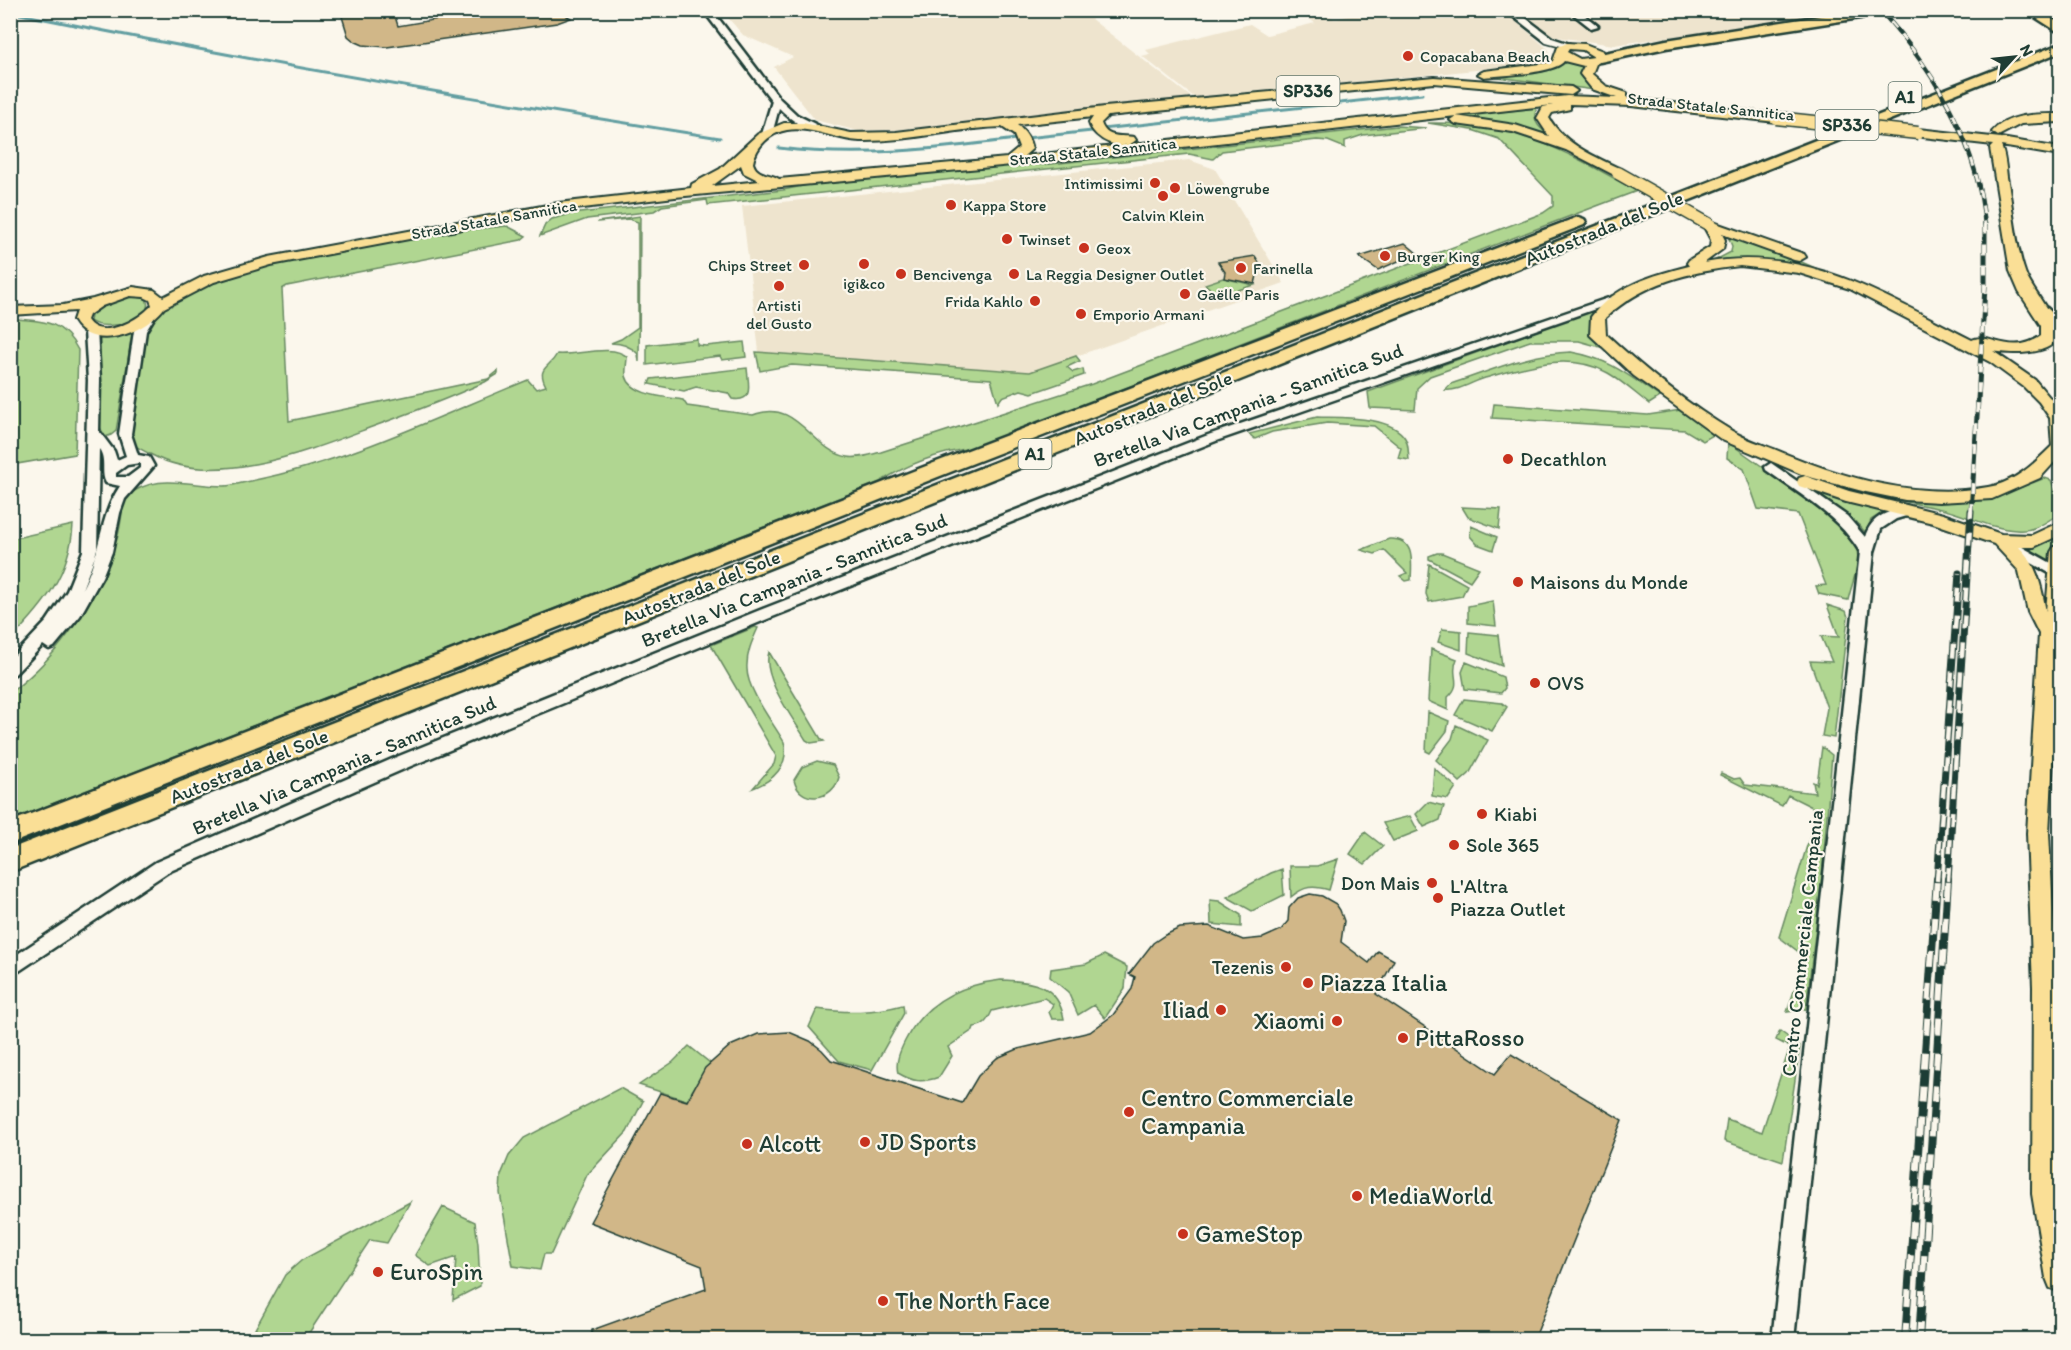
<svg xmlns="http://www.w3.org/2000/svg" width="2071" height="1350" font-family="Itim,sans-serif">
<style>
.built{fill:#eee4ce}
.green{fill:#b0d691;stroke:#688a62;stroke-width:1.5}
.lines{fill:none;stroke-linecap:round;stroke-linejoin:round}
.stream{stroke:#629ea1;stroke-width:3}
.building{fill:#d1b788;stroke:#1f3d34;stroke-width:1.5}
.minor-casing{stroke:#1f3d34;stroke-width:5}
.major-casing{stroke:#1f3d34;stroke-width:4}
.highway-casing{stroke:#1f3d34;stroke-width:5}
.minor{fill:#fbf7ec;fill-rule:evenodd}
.major{fill:#fadf96;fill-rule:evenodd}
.highway{fill:#fadf96;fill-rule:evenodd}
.rail-far3-casing{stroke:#1f3d34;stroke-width:4.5}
.rail-far2-casing{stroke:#1f3d34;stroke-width:5}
.rail-far1-casing{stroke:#1f3d34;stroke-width:7}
.rail-casing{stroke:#1f3d34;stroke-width:8}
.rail-far3{stroke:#fbf7ec;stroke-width:3;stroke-dasharray:8;stroke-linecap:butt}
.rail-far2{stroke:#fbf7ec;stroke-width:4;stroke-dasharray:10;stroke-linecap:butt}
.rail-far1{stroke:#fbf7ec;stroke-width:4.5;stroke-dasharray:14;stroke-linecap:butt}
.rail{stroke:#fbf7ec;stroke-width:6;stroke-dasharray:17;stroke-linecap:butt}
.major-bridge-casing{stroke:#1f3d34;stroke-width:15;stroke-linecap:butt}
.major-bridge{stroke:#fadf96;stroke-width:12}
.poi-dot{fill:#c8321e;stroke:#fbf7ec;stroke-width:2}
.labels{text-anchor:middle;stroke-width:4.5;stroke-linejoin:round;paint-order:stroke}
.far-poi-label{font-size:16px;fill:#1f3d34;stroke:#fbf7ec;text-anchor:start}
.far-street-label{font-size:16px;fill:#1f3d34;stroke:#fbf7ec}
.shield{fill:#fbf7ec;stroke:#61756b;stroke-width:1.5}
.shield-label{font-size:18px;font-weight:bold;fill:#1f3d34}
.street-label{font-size:20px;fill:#1f3d34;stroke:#fbf7ec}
.poi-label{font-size:20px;fill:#1f3d34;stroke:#fbf7ec;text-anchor:start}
.near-poi-label{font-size:24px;fill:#1f3d34;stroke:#fbf7ec;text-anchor:start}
</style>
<rect width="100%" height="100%" fill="#fbf7ec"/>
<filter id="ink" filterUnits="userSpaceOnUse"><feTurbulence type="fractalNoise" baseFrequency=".0167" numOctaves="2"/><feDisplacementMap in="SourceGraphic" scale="12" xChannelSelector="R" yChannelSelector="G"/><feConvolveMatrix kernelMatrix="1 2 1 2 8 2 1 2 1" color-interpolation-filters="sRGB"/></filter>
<g filter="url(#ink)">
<path class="built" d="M722 11H1081L1192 98 895 130 858 131 815 120 774 67 793 57 743 35Z
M1310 11H1321L1335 19 1368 11H1504L1549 50 1550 55 1546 61 1536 64 1195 98 1142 56 1150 54 1146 50 1250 24 1267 35 1315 23 1301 13Z
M1521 11H1848L1614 45 1557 37 1542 31Z
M1189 160 1215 169 1284 283 1031 372 759 352 742 206Z"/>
<path class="green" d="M1567 61 1583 65 1581 76 1591 86 1602 91 1490 76C1510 74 1553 76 1567 61Z
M1537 108C1530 122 1542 130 1553 138L1508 124 1457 116Z
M1428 123C1513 121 1566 151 1637 191 1414 274 1193 363 971 448 938 453 909 463 880 482L11 820V692C61 654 98 599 117 539 121 526 122 512 124 498 157 471 186 486 224 486 234 486 245 482 255 480 346 462 442 415 528 380L536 389 546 386C536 367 549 369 557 354 576 356 613 343 627 357 627 363 625 370 626 376 631 396 667 397 683 400L687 406 753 415C798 397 811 451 848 457 858 459 870 455 881 452L1092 384 1543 213 1553 206V196L1499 139 1472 130Z
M1397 126 1427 128 1363 135 1345 141V148L1328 141 1317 140 1230 150 1222 151 1213 159 1189 154 708 205 707 200 662 206 654 211 587 219 540 236 545 225 552 219 571 214 783 190 822 182 1016 162 1042 165Z
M640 216 639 362 638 354C631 346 622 343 611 343L621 339 638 327V222L629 219 597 222Z
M507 226 526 236 521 240 287 286 282 289 289 421 488 379 498 371V374L485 382C447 399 408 414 369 428 308 451 214 489 152 455 142 449 132 448 130 435L143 340 149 325 161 310 200 285 265 265 442 232Z
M1727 234 1790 257 1829 274C1783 260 1751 255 1704 266L1731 252 1732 246Z
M1223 278 1254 285 1219 296 1205 284Z
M134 295 146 299C157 320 105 333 90 321L92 311 115 298Z
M1608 305 1598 314 1607 349 1579 341H1530L1430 376 1417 388 1415 410 1370 408 1368 392Z
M16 319C45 321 63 321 78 350L75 454 11 465 10 321Z
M133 329 116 431 111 435 105 437 98 423 100 335Z
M697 339V345L706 346 744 342 746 357 722 360 720 356 647 365V345Z
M756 352 1030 372 1076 356 1080 361 1067 367 1073 372 1083 369 1084 375 1032 393 1021 390 1002 397 998 403 991 379 792 365 760 371Z
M1571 352C1610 359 1628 375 1660 397L1649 404C1636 394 1622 381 1608 373 1569 351 1525 367 1485 378 1474 381 1457 392 1445 390L1451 384C1490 371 1530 353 1571 352Z
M747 368C748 383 755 403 732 399L728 393 696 387 684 391 649 384 651 379Z
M1494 404 1648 415 1681 410 1715 434 1703 441 1685 430 1492 418Z
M1317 417C1340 418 1391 415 1405 438 1409 444 1408 452 1409 460L1398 458 1401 448 1374 426 1327 423 1272 432 1255 439 1249 434Z
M1728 442 1847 527C1866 557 1856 568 1848 600L1819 594 1816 586 1826 585 1798 514 1758 509 1744 469 1727 458Z
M1797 471 1871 490 2001 495 2045 478 2051 480C2056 493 2058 504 2054 517 2042 525 2031 532 2016 530 1991 529 1969 516 1945 510 1895 498 1845 494 1797 473Z
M1815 493 1885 511 1871 520 1866 533 1857 523Z
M1462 507 1501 509 1499 529 1468 517Z
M73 525C70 574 44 605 11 639V539Z
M1471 526 1497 537 1493 550 1477 544 1470 536Z
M2060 532V571L2013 544H2038Z
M1389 539C1415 538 1412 561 1411 580L1406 581 1400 576 1407 573 1384 550 1375 554 1361 550Z
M1437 553H1442L1479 568 1470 581 1429 559V556Z
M1429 564 1467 585 1462 596 1429 602 1426 594Z
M1493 601 1496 626 1468 623V606Z
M1827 605 1846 611 1848 617 1834 738 1822 736 1827 708 1810 661 1832 662 1821 636 1839 637Z
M755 627 758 628C752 641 746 654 747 669 747 690 774 724 784 742 790 765 773 781 753 788L774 764 776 756 711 645Z
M1442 629 1461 631V650L1438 642Z
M1469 632 1498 635 1502 666 1468 653Z
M1431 649 1457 659C1449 675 1464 683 1448 697V710L1428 701Z
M769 652 821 739 824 741 811 743 806 740C793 718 761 677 769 652Z
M1466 662 1503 677 1505 688 1501 693 1465 689 1462 672Z
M1464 699 1502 703 1507 707 1492 731 1455 715Z
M1428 712 1449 721 1447 731 1430 753 1426 751Z
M1456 725 1488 740 1469 774 1460 782 1436 760 1452 739Z
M1822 747 1832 755 1822 876 1806 1009 1787 1012 1802 967 1800 953 1779 937 1818 810 1788 795 1782 806 1720 775 1721 773 1734 779 1740 778 1745 785 1815 793 1813 782 1817 784Z
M817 761 833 765 839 777C834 800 800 806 794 780L802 767Z
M1434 768 1456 787 1448 799 1432 796Z
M1428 802 1444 806 1440 820 1424 827 1416 814Z
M1410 816 1418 831 1393 841 1383 823Z
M1365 832 1383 846 1365 864 1350 854Z
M1338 859 1329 890C1313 885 1304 886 1291 897L1290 866H1317Z
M1282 869 1284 895 1252 911 1227 897 1271 873Z
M1210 900 1219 901 1241 915V927L1211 924Z
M1104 955 1127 967 1125 988 1105 1018 1094 1005 1078 1015 1068 992 1050 977 1051 969 1086 964Z
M1001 980C1032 981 1058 984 1064 1019H1052L1049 1012 1053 1004 1044 998 992 1011C988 1020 984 1026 974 1027L973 1030 948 1047 952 1056 939 1077C922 1083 913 1082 898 1073 895 1062 900 1051 905 1041 924 1003 960 985 1001 980Z
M903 1005 904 1013 872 1070 839 1061 809 1027 817 1009C847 1013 873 1013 903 1005Z
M1780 1031 1800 1046 1783 1161 1724 1141 1727 1119 1762 1132 1790 1047 1776 1040Z
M689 1046 710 1063 692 1091 689 1101 639 1085 673 1062Z
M620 1088 643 1101 627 1132 587 1175 551 1254H544L540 1270 513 1266 500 1193 501 1175 509 1156 524 1138Z
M410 1202 387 1243 370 1240 305 1339H256L255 1329 285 1275 302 1260Z
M443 1207 475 1222 478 1244 480 1286 453 1300 456 1257 430 1266 415 1255Z"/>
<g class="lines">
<path class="stream" d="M15 13C249 61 484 101 720 138
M10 19 18 10
M1102 129 1422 94
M1026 138 1092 131
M779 148C859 158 937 149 1016 139"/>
</g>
<path class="building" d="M340 10H393L398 26 468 14 467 10H575L567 16 571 18 557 23 387 47 363 45 354 41 348 36Z
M1405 243 1417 253 1378 270 1359 257Z
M1255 256 1260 264 1255 284 1224 278 1225 272 1218 262Z
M1310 894 1322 896 1336 904 1340 910 1344 921 1341 942 1369 963 1378 951 1394 960 1376 994 1495 1074 1511 1054 1622 1120 1534 1340H590L592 1330 706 1289 702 1266 590 1222 660 1093 687 1101 705 1068 730 1046 758 1034 789 1032 810 1041 822 1050 831 1060 962 1103 978 1076 997 1058 1018 1049 1090 1032 1113 1015 1132 989 1135 977 1129 974 1153 943 1165 935 1180 928 1209 926 1243 940 1263 938 1281 930 1288 921 1289 908 1298 898Z"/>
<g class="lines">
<g class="minor-casing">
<path id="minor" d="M703 10H712L780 99 797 115 819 126V130C805 131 789 118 779 108L772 134 764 136 762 134 772 101Z
M1505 10H1515L1552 38 1576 46 1572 49 1546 42Z
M1568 10H1578L1598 26 1591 28Z
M1623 293 1629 296 1627 298 1216 441 770 618 411 766 168 872 10 977V959L156 862 399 756 760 610 1208 435Z
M148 315 154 318 146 331 131 434 138 455 149 457 154 466 125 499 120 513 112 552 102 577 80 616 54 647 49 649 43 645 15 674 10 676V660L47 621 67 591 83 551 88 380 85 331 91 328 97 331 100 380 99 431 114 451 117 460 126 456 119 434 134 331 144 316ZM99 449C107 460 100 473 106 483L120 486C99 517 101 555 82 589L97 551ZM140 463V468L128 477H116V473L127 465Z
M1771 463 1847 516 1865 537C1872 515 1888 512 1908 506L1915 511 1913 514 1896 519 1881 529 1874 552 1794 1340H1772L1860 552C1839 516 1799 494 1766 470L1765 467Z
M2008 539 2060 568V579L2003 547 2001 544 2003 541Z"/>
</g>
<g class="major-casing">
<path id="major" d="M1567 43 1585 44 1603 51 1606 58 1596 64 1592 74 1606 86 1627 93V98L1776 114 1782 118 1776 122 1631 106 1570 104V109L1552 113 1549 118C1565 145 1596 157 1623 170L1624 173 1618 177 1566 150 1513 132 1456 124 1450 120 1456 116 1515 125 1549 136 1537 118 1543 107 1553 105 1086 158 675 197 558 211 271 265 214 282 164 308C145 333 92 354 73 320L76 311 10 315V307L63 305 93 299 133 287 154 290 163 297 204 276 269 257 558 203 691 188 692 184 720 169 758 134 784 123H803L851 133 896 132 1105 107 1434 77 1571 87 1577 91 1571 95 1434 83 1108 116 1101 123C1106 139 1121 135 1134 137L1136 140C1122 153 1094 140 1089 123L1093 117 1017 125C1025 131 1030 139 1032 149L1024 156 1567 96 1617 98 1592 89 1580 74 1584 66 1564 61C1555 74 1501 75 1484 77L1478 74 1484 71 1548 63 1553 61 1558 47ZM1569 49 1583 50 1594 57 1580 59 1567 52ZM1002 127 1014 135 1019 148 1007 158 779 179C770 173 757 176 753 163 756 146 770 133 787 130 812 126 836 140 860 141 908 142 955 128 1002 127ZM741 165 744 173 760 181 712 186ZM130 296 144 297 150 300 152 305C140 319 101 342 87 320L89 315 102 306Z
M2053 114H2060V122L2021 124 1998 136 1992 132C2006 115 2032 114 2053 114Z
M1918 129 2001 138 2060 148V156L2001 146C2005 155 2006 167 2007 177 2013 207 2015 244 2025 272 2031 291 2060 319 2056 337 2053 356 2007 354 1993 351L2035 380 2060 410V456L2040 478 1992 499 1939 502 1905 500 1866 492 1806 476 1722 440 1634 376 1590 335 1591 317C1614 286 1653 275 1689 266L1687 263 1689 260 1710 247 1711 240 1703 225 1710 221 1804 254 1806 257 1799 261 1794 260 1722 234 1725 240 1723 249 1704 263C1805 244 1886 297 1972 340 1989 332 2011 357 2041 336V326L2019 292 2010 271 1990 148 1993 145 1914 136 1912 133ZM1740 266 1799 273 1850 289 1990 362 2024 387 2039 402 2050 418 2052 446C2034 464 2014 483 1988 487 1916 500 1840 477 1774 449 1761 444 1745 439 1732 431 1687 404 1645 370 1606 334L1605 318C1644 282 1689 272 1740 266Z
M1805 476 1849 491 1943 514 2001 534 2032 535 2060 522V535L2034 547H2019C2038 566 2041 585 2046 611L2051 552 2054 547 2060 546V628L2049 833 2057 987 2060 1292 2050 1288 2046 1278 2032 1194 2033 987 2027 833 2039 634 2028 612 2019 571 1994 544 1933 523 1846 502 1799 486 1797 482 1799 478Z"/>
</g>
<g class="highway-casing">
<path id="highway" d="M1859 10H1892L1886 14 1666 48 1600 62 1593 58 1600 54 1666 40Z
M2024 10H2039L2060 24V33Z
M2060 44V52L10 872V849Z
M1578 217 1584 219 1586 222 1584 225 953 471 10 844V822L939 461Z
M2041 307 2047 308 2060 320V334C2050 332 2039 321 2033 312L2035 308Z"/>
</g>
<use href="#minor" class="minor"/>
<use href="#major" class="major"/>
<use href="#highway" class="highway"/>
<g class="rail-far3-casing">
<path id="rail-far3" d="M1880 10C1935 71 1978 142 1985 226"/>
</g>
<g class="rail-far2-casing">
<path id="rail-far2" d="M1971 513 1985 287V224"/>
</g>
<g class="rail-far1-casing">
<path id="rail-far1" d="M1937 881 1959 573
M1948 881 1971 511"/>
</g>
<g class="rail-casing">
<path id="rail" d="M1905 1340 1937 879
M1919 1340 1948 879"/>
</g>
<use href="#rail-far3" class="rail-far3"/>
<use href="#rail-far2" class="rail-far2"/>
<use href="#rail-far1" class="rail-far1"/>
<use href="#rail" class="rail"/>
<g class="major-bridge-casing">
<path id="major-bridge" d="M1776 118 1918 133
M1618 173 1710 225"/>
</g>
<use href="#major-bridge" class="major-bridge"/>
</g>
</g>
<g class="poi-dot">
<circle cx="1408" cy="56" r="6"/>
<circle cx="1155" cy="183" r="6"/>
<circle cx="1175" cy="188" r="6"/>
<circle cx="1163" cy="196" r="6"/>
<circle cx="951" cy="205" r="6"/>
<circle cx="1007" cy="239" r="6"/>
<circle cx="1084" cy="248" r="6"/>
<circle cx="1385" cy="256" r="6"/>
<circle cx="864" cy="264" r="6"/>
<circle cx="804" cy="265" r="6"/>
<circle cx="1241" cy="268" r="6"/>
<circle cx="901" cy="274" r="6"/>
<circle cx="1014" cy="274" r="6"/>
<circle cx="779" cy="286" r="6"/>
<circle cx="1185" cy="294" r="6"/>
<circle cx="1035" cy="301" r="6"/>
<circle cx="1081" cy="314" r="6"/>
<circle cx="1508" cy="459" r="6"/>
<circle cx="1518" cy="582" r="6"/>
<circle cx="1535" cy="683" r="6"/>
<circle cx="1482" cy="814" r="6"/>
<circle cx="1454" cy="845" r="6"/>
<circle cx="1432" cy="883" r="6"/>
<circle cx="1438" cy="898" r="6"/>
<circle cx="1286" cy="967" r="6"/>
<circle cx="1308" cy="983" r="6"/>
<circle cx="1221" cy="1010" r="6"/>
<circle cx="1337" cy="1021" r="6"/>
<circle cx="1403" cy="1038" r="6"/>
<circle cx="1129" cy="1112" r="6"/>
<circle cx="865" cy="1142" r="6"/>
<circle cx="747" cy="1144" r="6"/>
<circle cx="1357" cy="1196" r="6"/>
<circle cx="1183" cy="1234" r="6"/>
<circle cx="378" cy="1272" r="6"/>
<circle cx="883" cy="1301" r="6"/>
</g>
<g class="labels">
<g class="far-poi-label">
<text x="1420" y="62">Copacabana Beach</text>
<text x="1143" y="189" text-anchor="end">Intimissimi</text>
<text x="1187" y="194">Löwengrube</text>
<text x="963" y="211">Kappa Store</text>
<text x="1163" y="221" text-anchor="middle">Calvin Klein</text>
<text x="1019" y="245">Twinset</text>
<text x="1096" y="254">Geox</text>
<text x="1397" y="262">Burger King</text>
<text x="792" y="271" text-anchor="end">Chips Street</text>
<text x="1253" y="274">Farinella</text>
<text x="913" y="280">Bencivenga</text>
<text x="1026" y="280">La Reggia Designer Outlet</text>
<text x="864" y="289" text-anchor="middle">igi&amp;co</text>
<text x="1197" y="300">Gaëlle Paris</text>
<text x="1023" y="307" text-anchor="end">Frida Kahlo</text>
<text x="779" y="311" text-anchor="middle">Artisti<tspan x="779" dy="18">del Gusto</tspan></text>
<text x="1093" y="320">Emporio Armani</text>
</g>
<g class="far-street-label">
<text transform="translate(1711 106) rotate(6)" y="6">Strada Statale Sannitica</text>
<text transform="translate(1093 151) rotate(-6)" y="6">Strada Statale Sannitica</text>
<text transform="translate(494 219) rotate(-10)" y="6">Strada Statale Sannitica</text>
</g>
<g class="shield">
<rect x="1276.5" y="76" width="63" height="30" rx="4.5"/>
<rect x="1888.5" y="82" width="33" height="30" rx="4.5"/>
<rect x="1815.5" y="110" width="63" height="30" rx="4.5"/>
<rect x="1018.5" y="439" width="33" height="30" rx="4.5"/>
</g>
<g class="shield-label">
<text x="1308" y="97">SP336</text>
<text x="1905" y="103">A1</text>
<text x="1847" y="131">SP336</text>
<text x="1035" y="460">A1</text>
</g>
<g class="street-label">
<text transform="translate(1604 228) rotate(-22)" y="7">Autostrada del Sole</text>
<text transform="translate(1248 405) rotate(-20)" y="7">Bretella Via Campania - Sannitica Sud</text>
<text transform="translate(1153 408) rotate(-22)" y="7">Autostrada del Sole</text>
<text transform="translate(794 580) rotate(-22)" y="7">Bretella Via Campania - Sannitica Sud</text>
<text transform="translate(701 587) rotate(-22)" y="7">Autostrada del Sole</text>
<text transform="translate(344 765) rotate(-23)" y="7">Bretella Via Campania - Sannitica Sud</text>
<text transform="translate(249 766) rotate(-22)" y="7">Autostrada del Sole</text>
<text transform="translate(1802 943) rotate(-84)" y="7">Centro Commerciale Campania</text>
</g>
<g class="poi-label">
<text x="1520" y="466">Decathlon</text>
<text x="1530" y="589">Maisons du Monde</text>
<text x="1547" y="690">OVS</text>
<text x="1494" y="821">Kiabi</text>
<text x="1466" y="852">Sole 365</text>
<text x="1420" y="890" text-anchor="end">Don Mais</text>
<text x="1450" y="893">L'Altra<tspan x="1450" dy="23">Piazza Outlet</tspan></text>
<text x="1274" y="974" text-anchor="end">Tezenis</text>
</g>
<g class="near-poi-label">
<text x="1320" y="991">Piazza Italia</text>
<text x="1209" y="1018" text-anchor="end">Iliad</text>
<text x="1325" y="1029" text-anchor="end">Xiaomi</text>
<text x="1415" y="1046">PittaRosso</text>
<text x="1141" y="1106">Centro Commerciale<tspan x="1141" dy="28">Campania</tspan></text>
<text x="877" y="1150">JD Sports</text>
<text x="759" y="1152">Alcott</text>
<text x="1369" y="1204">MediaWorld</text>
<text x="1195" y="1242">GameStop</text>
<text x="390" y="1280">EuroSpin</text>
<text x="895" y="1309">The North Face</text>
</g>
</g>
<rect width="2071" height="1350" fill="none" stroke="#fbf7ec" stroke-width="36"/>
<rect x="18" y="18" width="2035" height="1314" fill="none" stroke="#1f3d34" stroke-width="2" filter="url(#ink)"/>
<g transform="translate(2014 57) rotate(63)" stroke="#fbf7ec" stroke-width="4.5" paint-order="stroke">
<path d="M0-4.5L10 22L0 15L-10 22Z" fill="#1f3d34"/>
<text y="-9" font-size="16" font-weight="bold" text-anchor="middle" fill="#1f3d34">N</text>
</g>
</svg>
